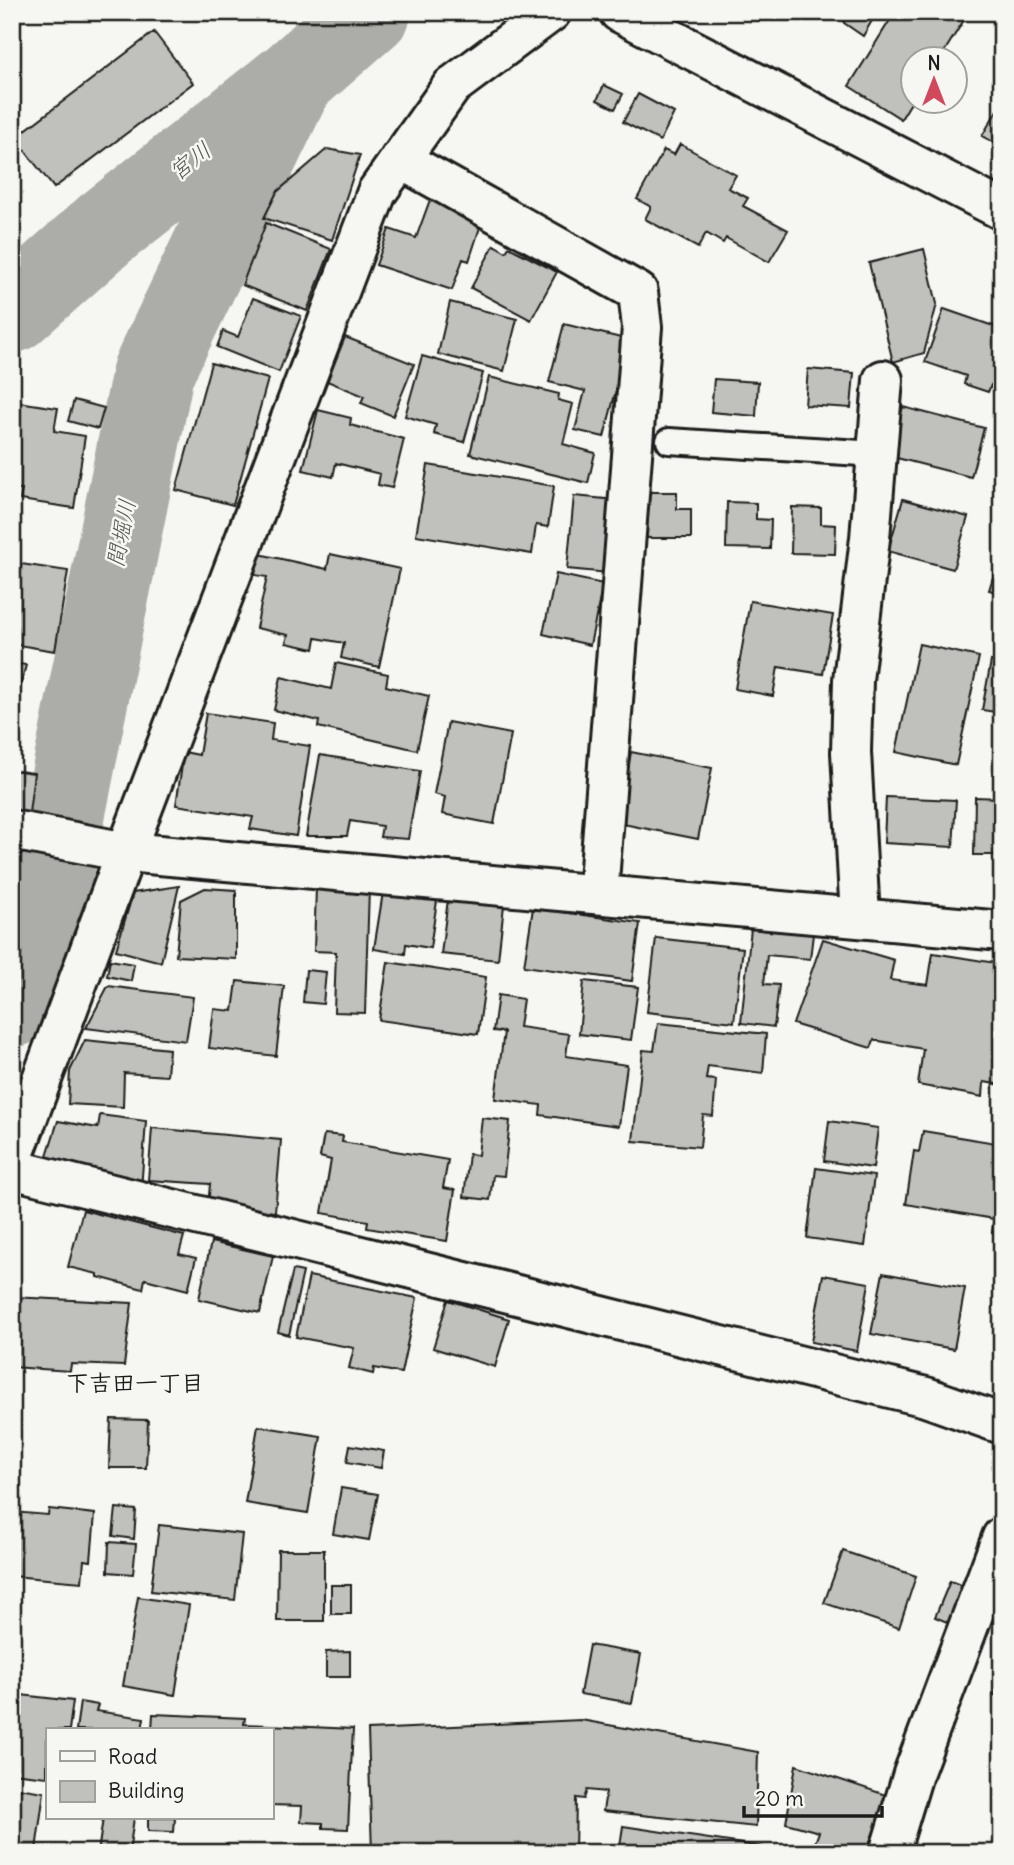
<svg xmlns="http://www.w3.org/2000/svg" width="1014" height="1865" font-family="Delius,'Klee One',sans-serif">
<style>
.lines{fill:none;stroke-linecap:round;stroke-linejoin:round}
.river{stroke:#acaca9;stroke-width:82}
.building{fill:#c0c0bd;stroke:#1c1c1c;stroke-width:2}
.lane-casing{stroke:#1c1c1c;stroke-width:30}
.street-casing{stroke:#1c1c1c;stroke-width:44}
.secondary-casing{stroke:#1c1c1c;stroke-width:44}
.lane{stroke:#f6f6f2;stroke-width:24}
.street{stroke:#f6f6f2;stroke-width:38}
.secondary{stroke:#f6f6f2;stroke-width:38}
.labels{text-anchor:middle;stroke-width:5;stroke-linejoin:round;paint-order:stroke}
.water-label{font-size:23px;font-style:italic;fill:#565654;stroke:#f6f6f2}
.neighbourhood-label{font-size:23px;font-weight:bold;fill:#1c1c1c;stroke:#f6f6f2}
</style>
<rect width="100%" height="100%" fill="#f6f6f2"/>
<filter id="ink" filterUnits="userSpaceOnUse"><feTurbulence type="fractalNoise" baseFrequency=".0143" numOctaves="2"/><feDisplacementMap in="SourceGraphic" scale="14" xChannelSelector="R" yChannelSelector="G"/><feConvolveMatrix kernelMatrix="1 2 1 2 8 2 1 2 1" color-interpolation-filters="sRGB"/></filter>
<g filter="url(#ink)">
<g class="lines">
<path class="river" d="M12 312 105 229 293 80 370 12
M12 1007 45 911 153 372 293 80"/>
</g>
<path class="building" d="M844 12H877L863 36 844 23Z
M895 12H969L939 60H912V101L901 119 849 86Z
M154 32 193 83 54 188 15 138Z
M604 85 623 94 615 109 597 100Z
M638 94 674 113 660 141 623 122Z
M1002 102V147L982 136Z
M680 144 736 175 728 188 748 198 743 206 788 230 769 262 726 238 723 243 706 233 698 248 645 219 651 207 637 199 664 150 674 155Z
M327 149 360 155 332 240 264 218 277 192Z
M431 197 484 215 469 261 463 259 452 290 376 265 389 229 416 238Z
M266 223 331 249 307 311 242 285Z
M494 245 506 252 509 247 557 272 531 320 471 288Z
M924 249 937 304 924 353 893 362 869 263Z
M253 298 301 316 279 372 217 347 223 331 238 337Z
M450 302 517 319 504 371 438 354Z
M944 309 1002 329V389L991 385 988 392 964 384 966 376 925 362Z
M564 324 629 340 604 437 575 430 585 391 549 382Z
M345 337 414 364 393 416 361 403 364 396 327 381Z
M422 356 483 373 464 442 434 434 436 425 405 416Z
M211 363 268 379 233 505 176 490Z
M808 369 854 373 851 408 805 405Z
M489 377 559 394 558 400 573 404 563 444 595 453 588 483 470 454Z
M714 379 758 382 756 416 711 412Z
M74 400 104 408 98 429 68 421Z
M12 401 58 408 54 431 85 436 74 508 20 500 22 490 12 489Z
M903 407 984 428 971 477 889 456Z
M318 410 351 418 350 425 404 439 392 488 378 485 380 474 336 463 333 477 303 470Z
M428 465 554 486 548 527 536 525 532 554 416 535Z
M648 492H677V509H691V538H647Z
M574 496 616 500 609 573 567 569Z
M903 499 968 517 953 569 888 551Z
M727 502 756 503V519L771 520 770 549 726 548Z
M792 507 821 508V524L836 525 835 554 791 553Z
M1002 548V593L989 590Z
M259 554 327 569 330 554 400 569 379 667 341 658 344 643 316 638 314 649 286 643 288 635 256 628 267 577 255 575Z
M21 564 68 571 55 651 12 644V615Z
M556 574 603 584 590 645 543 634Z
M750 601 833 615 823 674 778 667 773 696 735 689Z
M919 644 979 657 956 765 896 752Z
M991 661 1002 663V713L982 710Z
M12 663 26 665 12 717Z
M336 663 388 674 386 686 429 696 417 750 318 727 319 721 274 710 281 677 331 689Z
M206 713 273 723 271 740 310 746 296 836 250 829 253 817 176 805 184 752 199 755Z
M448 722 511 734 494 824 442 814 445 797 434 794Z
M631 752 712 768 698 839 618 823Z
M320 755 420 771 408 839 380 837 382 826 350 821 347 836H306Z
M12 770 34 773 29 813 12 811Z
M886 797 956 800 953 847 884 843Z
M975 797 1002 798V855H974Z
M179 886 161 962 116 950 133 893Z
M384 886 438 894 430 948 406 944 405 954 374 949Z
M316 887 369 888 365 1013 334 1012 336 952 314 951Z
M205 888 236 890V959L176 956 181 900Z
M448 899 504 905 498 960 441 954Z
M533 908 640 923 632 981 524 966Z
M751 928 813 934 810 959 767 955 764 984 779 985 774 1027 741 1023Z
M656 938 743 948 734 1022 647 1012Z
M823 939 894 960 890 980 928 985 933 953 1002 964V1085L984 1082 983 1097 918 1085 923 1049 874 1040 871 1048 793 1024Z
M110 960 134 964 131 981 107 976Z
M388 962 486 977 478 1034 379 1020Z
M306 970 326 972 323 1004 303 1002Z
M237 981 284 986 276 1056 209 1048 214 1009 233 1011Z
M584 981 638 987 631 1040 579 1034Z
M108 986 193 997 186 1041 86 1028Z
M498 995 523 999 519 1027 569 1034 566 1056 627 1065 619 1126 540 1115 541 1105 495 1099 504 1032 493 1031Z
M658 1023 766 1034 763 1073 708 1066 706 1079 716 1080 713 1116 703 1115 700 1147 633 1141 643 1050 654 1051Z
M85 1040 169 1049 167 1076 124 1073 123 1107 68 1104 70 1071Z
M100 1115 146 1121 141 1190 88 1176 90 1168 44 1165 58 1121 98 1128Z
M482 1118 510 1121 504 1176 493 1175 490 1200 464 1197 469 1154 478 1155Z
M829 1121 878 1128 873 1168 824 1161Z
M152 1128 281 1140 275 1212 208 1206 210 1184 148 1180Z
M923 1131 1002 1144V1233L992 1232 994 1219 906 1204 914 1151 919 1152Z
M324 1134 343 1136 342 1142 448 1160 443 1188 455 1190 447 1241 367 1228 368 1221 322 1213 331 1160 320 1157Z
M816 1168 874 1176 865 1246 807 1238Z
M83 1210 184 1236 179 1254 196 1258 188 1290 145 1279 143 1289 98 1277V1274L68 1267Z
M211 1242 273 1256 260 1313 199 1299Z
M293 1270 303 1272 289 1335 278 1332Z
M883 1273 965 1288 954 1349 871 1334Z
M823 1275 869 1283 857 1351 811 1342Z
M309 1276 417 1298 401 1373 374 1368 373 1374 349 1368 354 1348 296 1337Z
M12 1297 132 1303 124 1366 71 1364 70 1371 12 1367Z
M448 1300 509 1319 495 1367 433 1348Z
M111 1419 148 1420 146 1468H109Z
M258 1426 321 1436 308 1513 245 1503Z
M350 1445 384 1451 381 1468 347 1462Z
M341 1488 378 1494 369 1540 333 1534Z
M116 1508 136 1510 134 1539 113 1536Z
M49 1509 95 1514 91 1561 84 1560 82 1582 12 1576V1512L48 1515Z
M159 1525 242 1534 235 1600 151 1591Z
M109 1542 136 1544 133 1574 108 1572Z
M278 1550H324V1621H277Z
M843 1551 916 1576 899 1628 824 1603Z
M950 1581 969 1588 954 1625 935 1617Z
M331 1585H351V1614H331Z
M138 1597 189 1605 175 1695 123 1686Z
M589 1645 641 1654 632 1703 580 1694Z
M350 1651V1677H326V1652Z
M1002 1668V1698L994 1695Z
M12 1694 73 1701 69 1730H47V1777L12 1773Z
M80 1702 98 1705 96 1711 144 1718 142 1730H76Z
M153 1714 245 1718 244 1724 353 1729 348 1829 323 1828V1823L301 1822 302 1806 271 1805V1730H152Z
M581 1720 758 1752 756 1827 603 1811 606 1792 587 1790 584 1799 576 1798 575 1853H493L492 1850 372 1853 368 1730Z
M796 1765 889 1796 865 1853H811L819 1832 786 1823Z
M12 1787 44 1792 36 1850 12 1846Z
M103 1818H134L129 1853H98Z
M148 1818H175L174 1832 148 1831Z
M623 1826 763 1847 762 1853H619Z"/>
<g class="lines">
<g class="lane-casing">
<path id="lane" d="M669 441 877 454"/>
</g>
<g class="street-casing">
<path id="street" d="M400 159 638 292 642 327 598 894
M12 830 126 852 1002 931
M860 918 851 752 853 680 870 538 883 380
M12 1160 126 852 377 192 452 86 551 12
M12 1169 926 1397 1002 1424
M889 1853 913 1774 1002 1537"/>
</g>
<g class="secondary-casing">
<path id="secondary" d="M619 12 1002 210"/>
</g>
<use href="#lane" class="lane"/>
<use href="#street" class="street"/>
<use href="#secondary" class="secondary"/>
</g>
</g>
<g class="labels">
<g class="water-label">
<text transform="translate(190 161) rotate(-38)" y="8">宮川</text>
<text transform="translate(121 533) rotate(-79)" y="8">間堀川</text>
</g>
<g class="neighbourhood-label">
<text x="135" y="1391">下吉田一丁目</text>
</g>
</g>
<rect width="1014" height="1865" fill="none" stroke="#f6f6f2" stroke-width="42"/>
<rect x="21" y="21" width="972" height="1823" fill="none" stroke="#1c1c1c" stroke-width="2.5" filter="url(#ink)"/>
<rect x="46" y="1728" width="228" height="91" fill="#f6f6f2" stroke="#9f9f9c" stroke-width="2"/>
<rect x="60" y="1751" width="35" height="10" fill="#f6f6f2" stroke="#9f9f9c" stroke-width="2"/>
<text x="108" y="1764" font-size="21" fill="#1c1c1c">Road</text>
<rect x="60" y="1781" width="35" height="21" fill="#c0c0bd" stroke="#9f9f9c" stroke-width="2"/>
<text x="108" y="1798" font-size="21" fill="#1c1c1c">Building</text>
<g transform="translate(934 80)"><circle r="33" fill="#f6f6f2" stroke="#9f9f9c" stroke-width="2"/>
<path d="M0-5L12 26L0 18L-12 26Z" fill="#d1495b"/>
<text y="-10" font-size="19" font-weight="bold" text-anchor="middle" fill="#1c1c1c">N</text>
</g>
<path d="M744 1806v10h138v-10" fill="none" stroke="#1c1c1c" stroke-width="3.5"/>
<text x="755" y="1806" font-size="21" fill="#1c1c1c" stroke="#f6f6f2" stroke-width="5" paint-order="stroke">20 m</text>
</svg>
